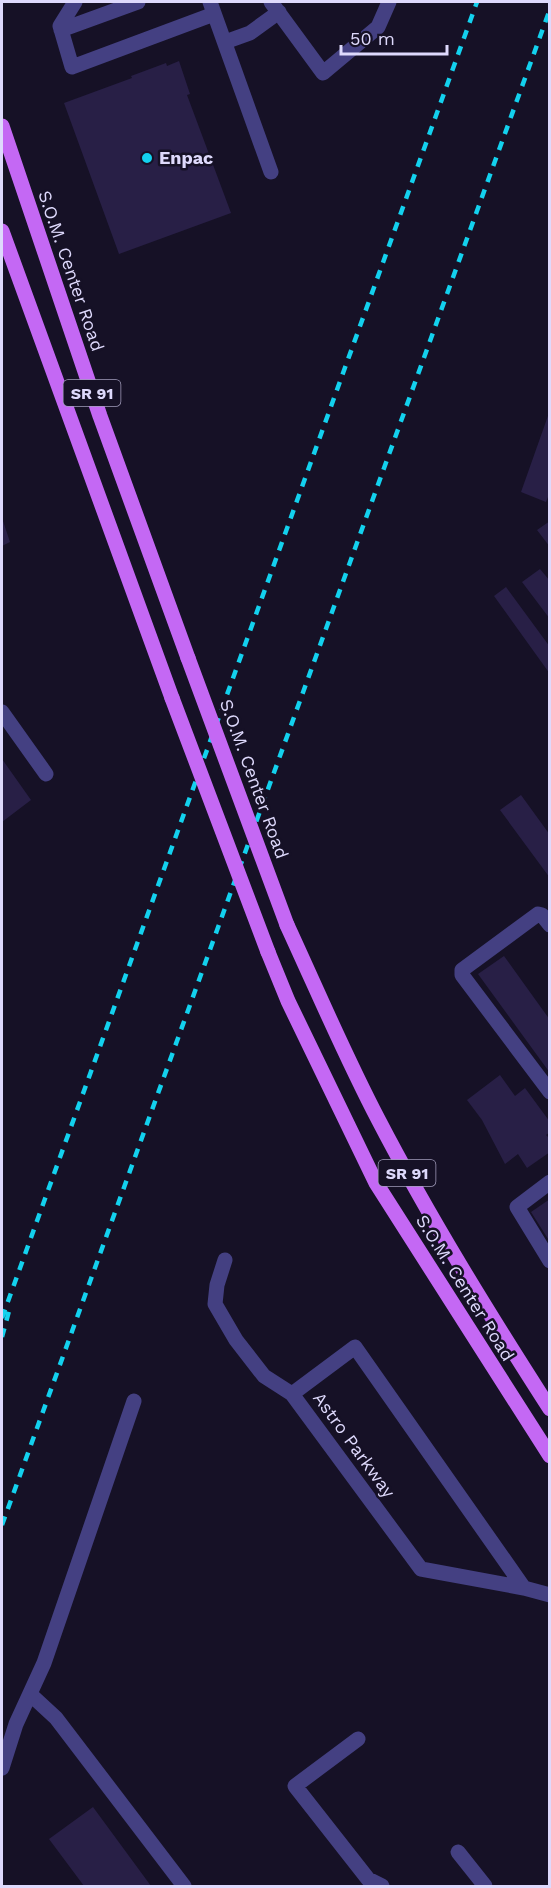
<svg xmlns="http://www.w3.org/2000/svg" width="551" height="1888" font-family="'Work Sans',sans-serif">
<style>
.building{fill:#281f46}
.lines{fill:none;stroke-linecap:round;stroke-linejoin:round}
.minor{stroke:#444082;stroke-width:15}
.major{stroke:#c468f4;stroke-width:15}
.rail{stroke:#13d1ee;stroke-width:4.5;stroke-dasharray:9 8;stroke-linecap:butt}
.major-bridge{stroke:#c468f4;stroke-width:15}
.poi-dot{fill:#13d1ee;stroke:#161126;stroke-width:2}
.labels{text-anchor:middle;stroke-width:5;stroke-linejoin:round;paint-order:stroke}
.shield{fill:#161126;stroke:#a29dbc;stroke-width:1.5}
.shield-label{font-size:16px;font-weight:bold;fill:#ded9fc}
.poi-label{font-size:18px;font-weight:bold;fill:#ded9fc;stroke:#161126;text-anchor:start}
.street-label{font-size:18px;fill:#ded9fc;stroke:#161126}
</style>
<rect width="100%" height="100%" fill="#161126"/>
<path class="building" d="M179 61 190 94 187 95 231 213 119 254 64 103 132 78 131 76 166 63 167 66Z
M549 413 550 492 546 502 521 492Z
M2 518 10 542 2 546Z
M550 521V547L537 530Z
M540 569 550 581V619L522 582Z
M506 587 550 647V674L494 596Z
M2 759 31 800 2 822Z
M521 795 550 835V878L500 810Z
M504 956 550 1020V1073L478 974Z
M500 1075 515 1096 525 1088 550 1122V1132L546 1135 550 1139V1152L527 1168 518 1154 505 1164 482 1120 467 1100Z
M550 1199V1242L531 1212Z
M93 1807 151 1886H84L49 1839Z"/>
<g class="lines">
<path class="minor" d="M75 2 60 26 72 67 214 14
M210 2 271 172
M271 2 323 73 378 27 389 2
M61 30 138 2
M225 42 250 33 279 12
M2 712 46 774
M550 925 542 915 538 914 462 970V975L550 1092
M550 1182 517 1207 550 1261
M225 1260 217 1285 215 1304 236 1340 264 1376 292 1394 421 1569 524 1588
M292 1394 355 1347 524 1588 550 1595
M30 1694 56 1718 184 1886
M358 1739 295 1786 368 1879 382 1886
M2 1768 16 1724 44 1663 134 1401
M458 1852 485 1886"/>
<path class="major" d="M2 126 100 416 188 658
M2 231 172 698
M287 925C317 990 345 1056 378 1119 430 1219 489 1314 550 1409
M268 952 288 1001 376 1183 550 1456"/>
<path class="rail" d="M2 1318 477 2
M2 1337 9 1311
M2 1525 550 9"/>
<path class="major-bridge" d="M188 658 287 925
M172 698 268 952"/>
</g>
<circle class="poi-dot" cx="147" cy="158" r="6"/>
<g class="labels">
<g class="shield">
<rect x="63.5" y="380" width="57" height="26" rx="4.5"/>
<rect x="378.5" y="1160" width="57" height="26" rx="4.5"/>
</g>
<g class="shield-label">
<text x="92" y="399">SR 91</text>
<text x="407" y="1179">SR 91</text>
</g>
<g class="poi-label">
<text x="159" y="164">Enpac</text>
</g>
<g class="street-label">
<text transform="translate(71 271) rotate(71)" y="6">S.O.M. Center Road</text>
<text transform="translate(254 779) rotate(70)" y="6">S.O.M. Center Road</text>
<text transform="translate(465 1288) rotate(58)" y="6">S.O.M. Center Road</text>
<text transform="translate(354 1445) rotate(54)" y="6">Astro Parkway</text>
</g>
</g>
<rect width="551" height="1888" fill="none" stroke="#ded9fc" stroke-width="6"/>
<path d="M341 45v9h106v-9" fill="none" stroke="#ded9fc" stroke-width="3"/>
<text x="350" y="45" font-size="18" fill="#ded9fc" stroke="#161126" stroke-width="4.5" paint-order="stroke">50 m</text>
</svg>
